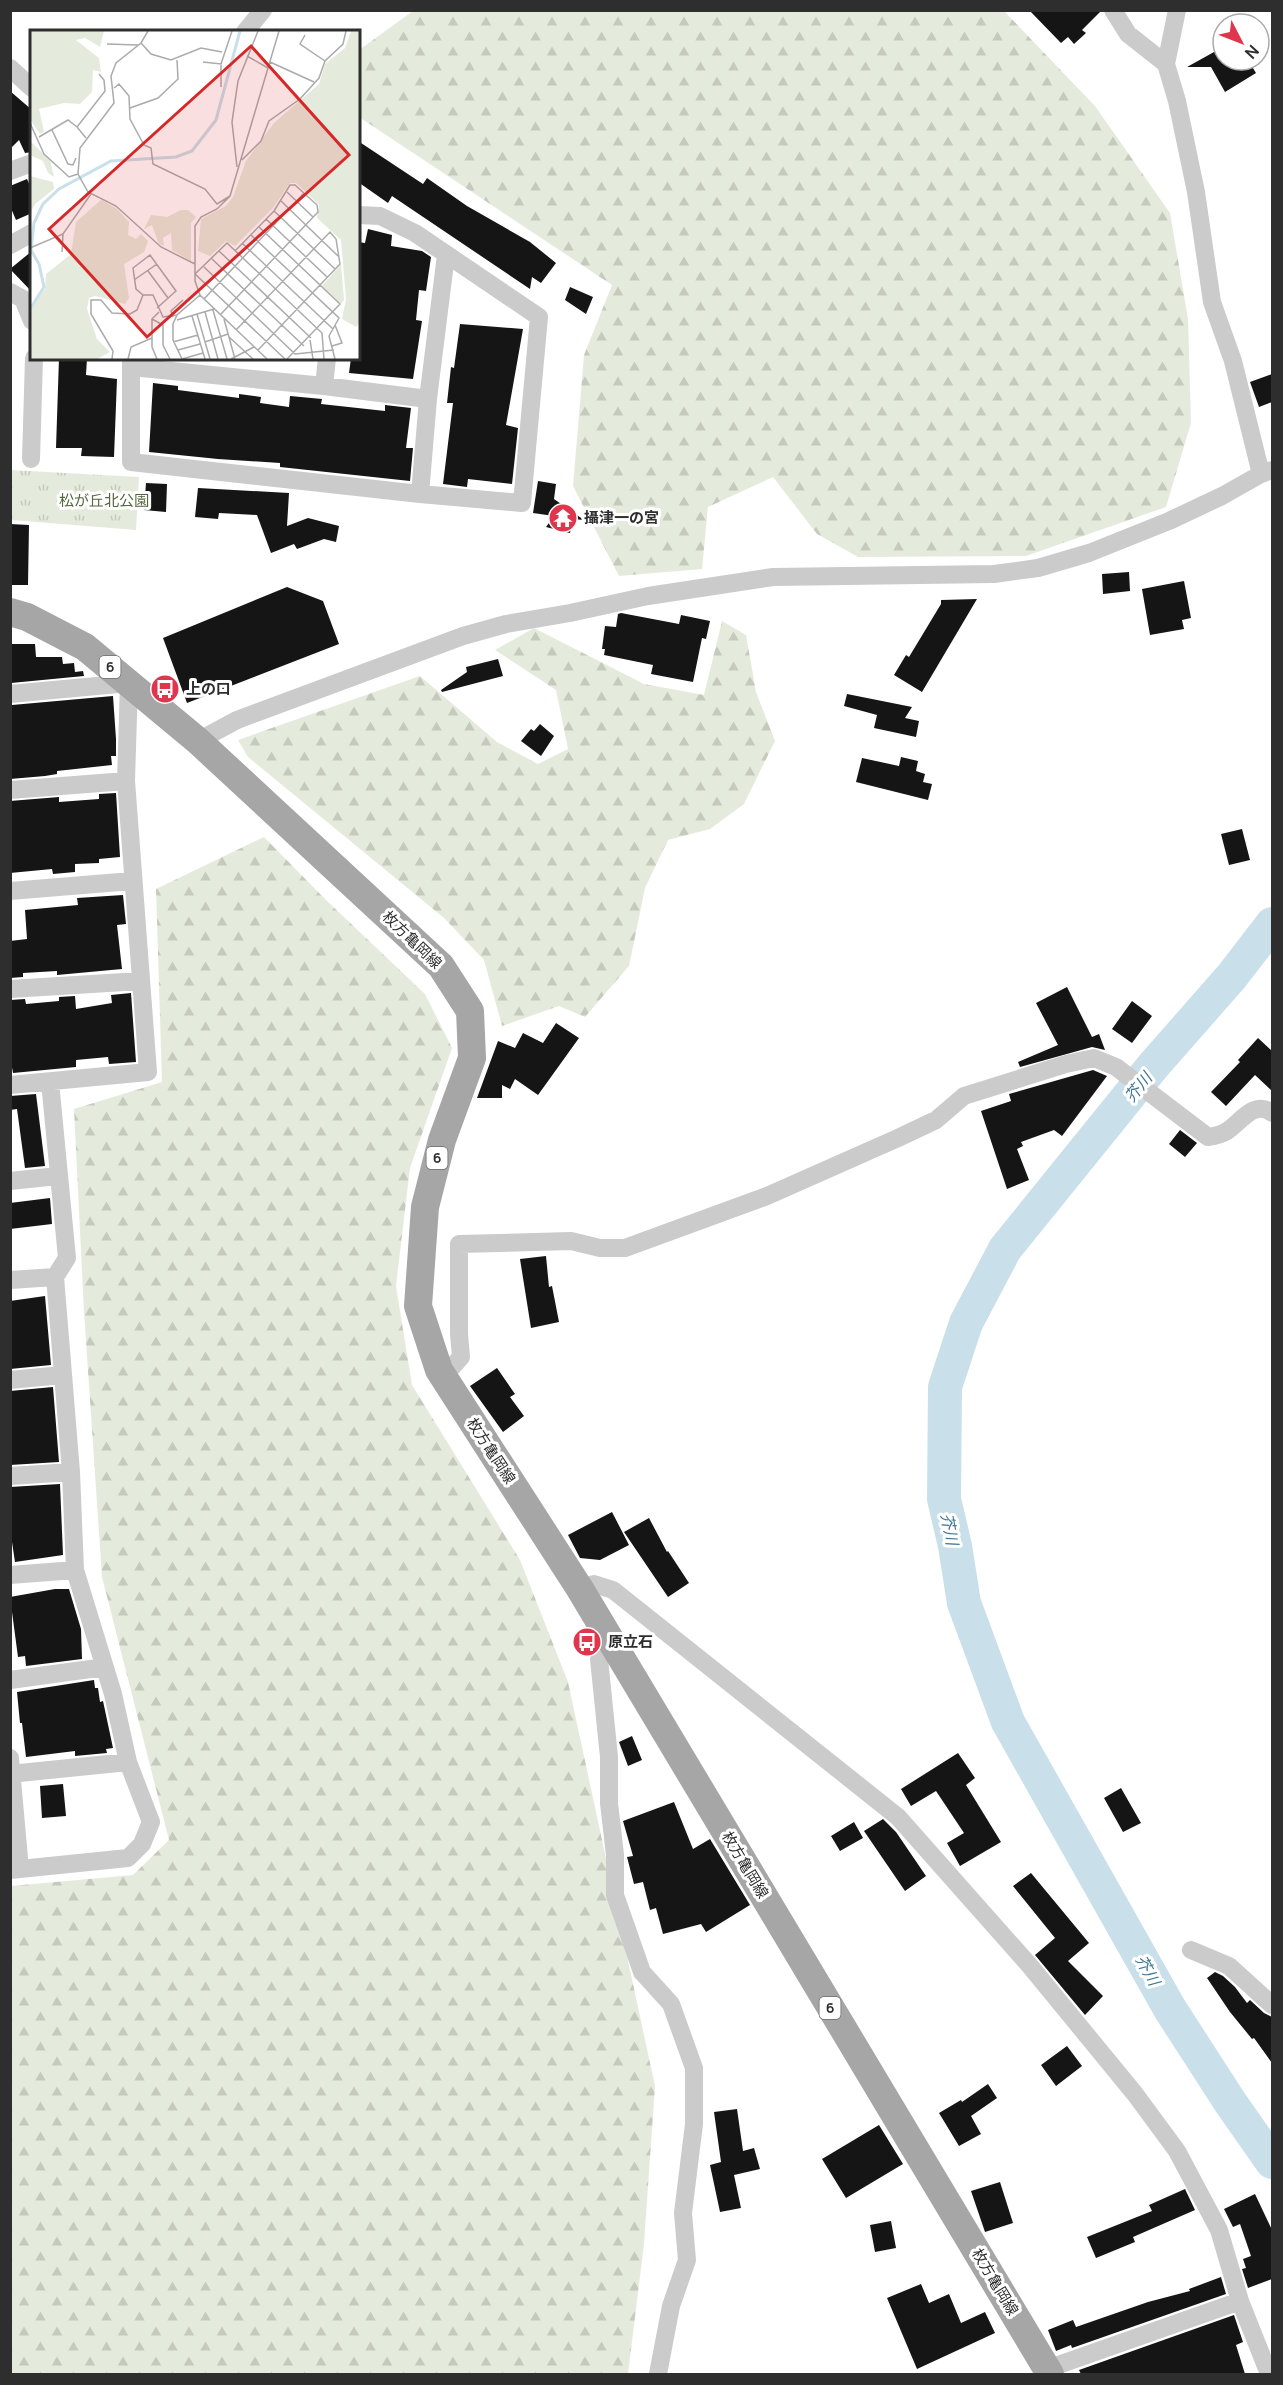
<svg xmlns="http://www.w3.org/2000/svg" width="1283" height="2385" font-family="Manrope,'Noto Sans JP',sans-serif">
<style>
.grass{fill:url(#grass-tufts)}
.forest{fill:url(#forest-firs)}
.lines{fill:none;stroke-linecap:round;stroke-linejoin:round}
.river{stroke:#c9e0ea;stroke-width:34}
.building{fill:#151515}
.street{stroke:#cbcbcb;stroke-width:18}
.primary{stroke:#a6a6a6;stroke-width:28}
.labels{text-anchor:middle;stroke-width:6;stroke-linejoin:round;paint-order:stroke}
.shield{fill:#fff;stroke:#6d6d6d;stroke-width:1.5}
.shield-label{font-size:14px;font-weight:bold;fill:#2e2e2e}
.park-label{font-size:15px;fill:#54683d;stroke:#fff}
.poi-label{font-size:15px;font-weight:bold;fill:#2e2e2e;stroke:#fff;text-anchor:start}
.street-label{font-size:15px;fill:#2e2e2e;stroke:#fff}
.water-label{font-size:16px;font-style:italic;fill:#3f758e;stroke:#fff}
.inset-river{fill:none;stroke:#c9e0ea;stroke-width:3}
.inset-road{fill:none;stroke:#ababab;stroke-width:1.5}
.view{fill:#d62828;fill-opacity:0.15;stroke:#d62828;stroke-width:3}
.inset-edge{fill:none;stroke:#2e2e2e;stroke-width:3}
</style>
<defs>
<pattern id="grass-tufts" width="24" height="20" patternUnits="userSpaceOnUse" patternTransform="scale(1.5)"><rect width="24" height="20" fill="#e5ebdc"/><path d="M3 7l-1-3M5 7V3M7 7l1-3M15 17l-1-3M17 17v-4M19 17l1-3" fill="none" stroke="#c5cabd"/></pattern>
<pattern id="forest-firs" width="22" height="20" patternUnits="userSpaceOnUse" patternTransform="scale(1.5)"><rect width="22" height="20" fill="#e5ebdc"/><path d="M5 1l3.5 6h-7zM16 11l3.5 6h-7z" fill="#c5cabd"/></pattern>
</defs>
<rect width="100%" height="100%" fill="#fff"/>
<path class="grass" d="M11 470 139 477 136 530 11 520Z"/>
<path class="forest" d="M413 11H1004L1095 106 1170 213 1188 319 1191 423 1166 507 1026 556 858 557 817 534 773 477 708 507 702 569 619 576 573 486 584 355 612 285 359 117V50Z
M722 621 746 635 756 692 775 741 744 804 710 829 668 840 645 888 629 966 585 1017 559 1006 502 1026 484 960 444 918 248 757 238 740 420 676 497 742 538 764 568 749 556 690 495 650 534 628 644 684 704 695Z
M264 837 326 900 425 994 452 1048 410 1168 396 1286 412 1385 520 1560 568 1682 655 2086 644 2244 628 2374H11V1886L133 1875 169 1840 102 1577 84 1312 74 1109 162 1082 156 889Z"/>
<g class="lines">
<path class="river" d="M1272 924 1232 976 1153 1066 1005 1249 966 1323 945 1387 944 1499 955 1546 964 1603 1008 1722 1170 2009 1230 2102 1272 2162"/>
</g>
<path class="building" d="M1029 10H1102L1082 30 1086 33 1074 44 1068 37 1061 43Z
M1223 47V60H1248L1256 73 1225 92 1211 67H1187Z
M10 91 32 110V152L25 153 19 140 10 149Z
M358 141 423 184 427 178 467 206 530 242 556 263 541 283 532 277 530 289 392 196 388 203 358 182Z
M27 179 32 190V213L16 220 10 206V186Z
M368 229 392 235 391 246 422 251 431 257 426 291 419 290 416 320 422 321 413 379 349 373 351 358H358V242L365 243Z
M32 251V292L10 269Z
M570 287 593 297 586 314 565 300Z
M460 324 523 329 506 425 518 428 512 484 468 479 467 487 443 484 453 403H447L451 367 454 368Z
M59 358H87L86 375 117 379 114 457 81 456 82 448H56Z
M1272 374V402L1259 407 1250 382Z
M153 383 178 386V390L239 398V394L261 397 260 403 289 407 290 396 322 399 321 404 385 411V405L411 408 406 448H413L410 481 280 467V463L218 459 149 452Z
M538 481 556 484 554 499 584 520 573 519 570 533 546 527 554 516 533 513Z
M146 483 167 484 166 512 144 510Z
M198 488 289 493 287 526 308 518 339 526 336 542 324 539 297 549 294 544 271 553 257 515 219 513 218 519 195 517Z
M10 524 29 525 28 585H10Z
M1129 572 1130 591 1103 594 1102 574Z
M1184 581 1191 618 1182 620 1184 629 1150 635 1142 589Z
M287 587 323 601 339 644 187 703 163 638Z
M977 599 922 692 894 675 906 655 909 657 941 604V600Z
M621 613 679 624 681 615 710 621 706 639 702 638 693 682 651 674 653 665 604 655 605 649H602L605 626 616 627 618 614Z
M10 644H35L36 657H62L63 664 74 663 75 672 83 671 84 676 11 683Z
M498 659 503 676 442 692 441 690 467 672 466 667Z
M847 694 912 707 905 718 919 721 916 737 874 728 877 715 844 706Z
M113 696 116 739V756H111L112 765 57 771V774L45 776 10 779 12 705Z
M540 724 554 736 541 756 521 741 531 729 534 731Z
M901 757 918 761 916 771 925 774 923 782 932 784 928 800 856 782 862 758 899 766Z
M116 793 120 857 99 859V863L75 864V872L53 874 52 869 10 873V801L59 797V802L99 799V794Z
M1242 829 1250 860 1229 865 1221 834Z
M123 895 126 924 117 925 122 969 57 975V971L23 973V977L10 978V941L27 939 25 910 78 905 77 898Z
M1067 987 1092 1037 1099 1034 1105 1050 1092 1047 1020 1067 1018 1062 1058 1045 1036 1003Z
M131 993 136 1062 109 1064 108 1057 76 1060V1067L13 1073 10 1056V1000L25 999 26 1004 59 1001V997L75 996 76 1009 112 1003 111 995Z
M1132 1001 1152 1016 1132 1043 1112 1029Z
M556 1023 579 1038 538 1095 515 1079 510 1089 502 1085V1098H477L498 1041 515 1048 523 1033 543 1043Z
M1258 1038 1272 1051V1091L1255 1075 1226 1106 1211 1092 1240 1062 1238 1060Z
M1093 1070 1107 1076 1062 1136 1054 1130 1021 1142 1023 1146 1017 1149 1029 1180 1007 1189 981 1111 1011 1101 1009 1094Z
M36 1094 45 1166 25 1168 17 1109 10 1110V1096Z
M1180 1130 1197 1143 1185 1157 1169 1144Z
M50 1198 52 1224 10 1229V1203Z
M546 1256 549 1287 552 1286 559 1322 531 1328 520 1259Z
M45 1296 51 1365 10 1369V1301Z
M497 1368 515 1394 510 1397 524 1416 503 1432 470 1386Z
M53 1387 59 1462 10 1465V1391Z
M60 1484 63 1555 15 1562 10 1529V1487Z
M612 1512 629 1545 600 1560 580 1558 568 1535Z
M649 1518 667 1552 668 1551 689 1583 668 1597 624 1532Z
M55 1589H69L81 1629 82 1659 26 1666 25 1656 18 1657 10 1597Z
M94 1680 95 1688H98L100 1702 103 1701 113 1748 106 1749 107 1753 75 1756V1751L26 1757 22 1723H20L17 1692Z
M632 1736 642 1760 628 1766 619 1742Z
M958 1753 975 1778 966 1785 1001 1842 960 1866 947 1843 964 1833 936 1791 911 1806 901 1789Z
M63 1784 66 1816 42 1818 40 1786Z
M1121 1788 1141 1823 1123 1832 1104 1798Z
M674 1802 693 1849 710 1839 750 1905 706 1932 701 1924 663 1934 656 1908 650 1910 643 1882 634 1884 627 1857 633 1856 623 1821Z
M883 1819 896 1832 926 1876 905 1891 864 1831Z
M854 1822 863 1838 840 1851 831 1836Z
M1031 1873 1089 1943 1068 1961 1103 1996 1085 2015 1035 1955 1055 1938 1013 1886Z
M1215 1972 1223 1976 1235 1987 1247 2003 1250 2000 1264 2013 1272 2017V2063L1254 2038 1252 2039 1230 2012 1207 1978Z
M1067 2046 1082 2066 1056 2086 1041 2065Z
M988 2084 997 2098 971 2116 981 2134 959 2146 939 2113 961 2100 962 2102Z
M737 2109 743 2151 754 2148 760 2169 734 2175 741 2208 720 2212 710 2165 721 2162 714 2112Z
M879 2125 903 2164 846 2198 822 2159Z
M1000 2182 1013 2223 985 2232 971 2191Z
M1185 2189 1195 2210 1133 2237 1135 2242 1096 2258 1087 2237 1152 2211 1149 2205Z
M1255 2194 1272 2230V2279L1248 2288 1242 2269 1246 2268 1243 2259 1251 2256 1240 2224 1233 2227 1224 2209Z
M891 2221 896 2248 875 2252 870 2225Z
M1221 2277 1226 2294 1072 2348 1071 2345 1056 2351 1048 2330 1073 2320 1076 2327 1148 2302 1190 2291 1189 2289Z
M921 2284 929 2303 949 2294 961 2323 985 2312 995 2333 917 2369 887 2298Z
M1234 2315 1243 2342 1236 2345 1245 2374H1081L1079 2370Z"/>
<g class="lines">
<path class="street" d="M1113 10 1128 34 1166 64
M1177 10 1166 64 1177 101 1196 192 1212 302 1233 361 1261 474
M245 32 263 10
M10 68 32 88
M10 171 32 163
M10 245 32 233
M10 292 23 299 32 321
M131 358V462L420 494 522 503 539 317 415 233 380 216 358 215
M131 367 324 386 428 399
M324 386 327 358
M31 459 34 358
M420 494 428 399 446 255
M10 694 129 683 126 781 148 1072 10 1085
M198 741 237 720 463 636 506 624 570 613 648 596 773 577 994 574 1038 568 1089 553 1169 521 1222 496 1261 474 1272 470
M10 790 126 781
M10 891 132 881
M10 989 141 981
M10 1181 58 1176
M10 1280 55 1277
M439 1370 453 1366 461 1357 459 1334V1244L571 1241 600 1248H625L767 1196 898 1138 936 1120 964 1096 1066 1064 1094 1058 1116 1067 1208 1137C1215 1136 1221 1135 1227 1131 1240 1123 1254 1099 1272 1113
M10 1380 62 1375
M10 1476 71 1472
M10 1575 75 1570
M580 1589 594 1584 613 1590 898 1817 1030 1966 1135 2094 1177 2151 1219 2230 1240 2301 1269 2374
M610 1641 599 1659 609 1757V1803L615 1855V1895L642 1972 671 2004 694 2068V2124L683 2213 687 2260 671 2306 658 2374
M10 1680 105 1667
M10 1758 20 1869
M10 1774 128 1762
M10 1870 128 1858 142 1844 151 1822 128 1762 113 1694 75 1570 71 1472 55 1277 67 1258 50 1082
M1191 1950 1229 1966 1272 2005
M1047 2369 1240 2301"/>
<path class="primary" d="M10 612 27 617 85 647 198 741 441 966 470 1011 472 1058 442 1140 425 1207 418 1306 439 1370 580 1589 1050 2374"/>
</g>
<defs>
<g id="temple-disc" transform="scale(1.5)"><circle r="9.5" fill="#df364e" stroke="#fff"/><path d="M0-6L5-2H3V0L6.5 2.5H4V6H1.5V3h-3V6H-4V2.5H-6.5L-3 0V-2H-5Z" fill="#fff"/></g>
<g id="bus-disc" transform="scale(1.5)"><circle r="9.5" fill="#df364e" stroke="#fff"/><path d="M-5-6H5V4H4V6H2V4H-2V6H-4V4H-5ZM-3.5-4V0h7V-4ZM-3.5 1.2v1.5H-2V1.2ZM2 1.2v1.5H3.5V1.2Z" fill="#fff"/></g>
</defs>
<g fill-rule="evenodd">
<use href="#temple-disc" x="563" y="518"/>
<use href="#bus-disc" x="165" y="689"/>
<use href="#bus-disc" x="587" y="1642"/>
</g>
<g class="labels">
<g class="shield">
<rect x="99.5" y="656" width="21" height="22" rx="4.5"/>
<rect x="426.5" y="1147" width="21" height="22" rx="4.5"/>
<rect x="819.5" y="1997" width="21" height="22" rx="4.5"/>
</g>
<g class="shield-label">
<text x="110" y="672">6</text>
<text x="437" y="1163">6</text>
<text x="830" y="2013">6</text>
</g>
<g class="park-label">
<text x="104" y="506">松が丘北公園</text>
</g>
<g class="poi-label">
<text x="584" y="523">攝津一の宮</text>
<text x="186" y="694">上の口</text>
<text x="608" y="1647">原立石</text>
</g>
<g class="street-label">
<text transform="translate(412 940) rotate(44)" y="5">枚方亀岡線</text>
<text transform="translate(491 1451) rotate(57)" y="5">枚方亀岡線</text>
<text transform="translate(745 1865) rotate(59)" y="5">枚方亀岡線</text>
<text transform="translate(995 2282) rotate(59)" y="5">枚方亀岡線</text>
</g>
<g class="water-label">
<text transform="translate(1138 1087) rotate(-51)" y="6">芥川</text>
<text transform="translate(950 1529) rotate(79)" y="6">芥川</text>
<text transform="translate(1148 1970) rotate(61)" y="6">芥川</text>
</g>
</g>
<g transform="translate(30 30)">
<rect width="330" height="330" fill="#fff"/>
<path d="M311 234 314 270 311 274 292 256Z" fill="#e5ebdc"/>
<path d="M0 1H74L70 17 55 8 46 10 69 28 71 42 63 40 62 62 50 74 34 73 9 79 14 102 10 104 0 89ZM321 1H330V293L326 297 312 289 316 269 311 210 287 188 289 175 266 153H260L243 178 205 216 196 211 180 226 168 221 171 189 196 176 203 167 216 131 244 93 289 54 295 34 315 18ZM0 111 20 130 24 147 18 143 13 131 0 125ZM0 146 23 152 24 159 5 174 0 184ZM71 170 86 178 99 192 98 205 106 209 111 204 118 211 114 222 94 234 99 268 95 274 65 266 59 268 57 279 67 309 80 322 67 329H0V280L15 259 16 244 41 224 46 192ZM151 180H158L166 187 161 193V231L142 220 141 203 133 208 134 216 129 214 122 195 114 199 121 185 137 187Z" fill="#e5ebdc"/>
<path class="inset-river" d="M0 279 14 257 9 234 1 220 4 193 13 174 29 159 81 131 146 127 162 121 186 90 210 1"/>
<path class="inset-road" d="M118 1 111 13 86 33 81 46 84 73 50 118 48 144 58 162 86 176 131 217 165 234M275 5 270 14 295 31M111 13 121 24 141 30 171 18 192 22M77 14 108 15M217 26 238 38M173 32 191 34 202 1M240 32 284 52M191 35V57M84 58 89 54 99 66 100 89 114 115 121 118 123 134 175 159 187 174 200 166M100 78 128 68 148 49 147 30M0 93 14 124 39 147 48 144M22 100 38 134 43 135 46 128M9 107 38 90 47 97M56 108 47 97 75 61 74 50 69 44M212 130 231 111 239 91 270 69 289 48 295 31 313 14 316 1M207 137 202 92 208 51 228 1M257 162 283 187M251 171 308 226M244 181 305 239M236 189 297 247M229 197 310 274 257 329M221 205 309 288 299 306 305 329M212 213 303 299M0 218 33 204 61 164M189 221 281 308M32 222 33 204M182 229 274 316M174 237 265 324 304 320M118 241 138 268M104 250 127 234M113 265 106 259 103 238 120 225 146 261 127 278M113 265H123L133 287 147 285M174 269 274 163M183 280 197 329M175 282 188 329M167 284 180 329M190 285 288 182 287 175 265 155H260L244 181 205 221M162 286 175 329M143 287 141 281 153 270M122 289 133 295V315L140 329M194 289 205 329M147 290 184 279M206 300 300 202 306 209 310 234 228 320M199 307 223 329M280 310 283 329M143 312 168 305M175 312 198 304M302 316 312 313 305 295M148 320 170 314M82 329 83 321 61 284V270H71L82 283 100 284 107 280 113 265M98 329 101 317 122 308M127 329 122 317V289L129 282M152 329 143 310V294L147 285 170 265M152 329 173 323M201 329 224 317M237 329 170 265 165 251V196L171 187 187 179 200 166 249 1M255 329 165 244 197 213 292 303 294 329"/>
<path class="view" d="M221 16 319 125 117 307 19 199Z"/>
<rect width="330" height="330" class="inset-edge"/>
</g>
<rect width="1283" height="2385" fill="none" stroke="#2e2e2e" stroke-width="24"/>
<g transform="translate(1241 42) rotate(132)"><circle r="28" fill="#ffffff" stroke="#ababab" stroke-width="1.5"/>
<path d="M0-4.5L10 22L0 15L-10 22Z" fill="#df364e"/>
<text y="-9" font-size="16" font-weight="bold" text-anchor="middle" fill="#2e2e2e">N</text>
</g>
</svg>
